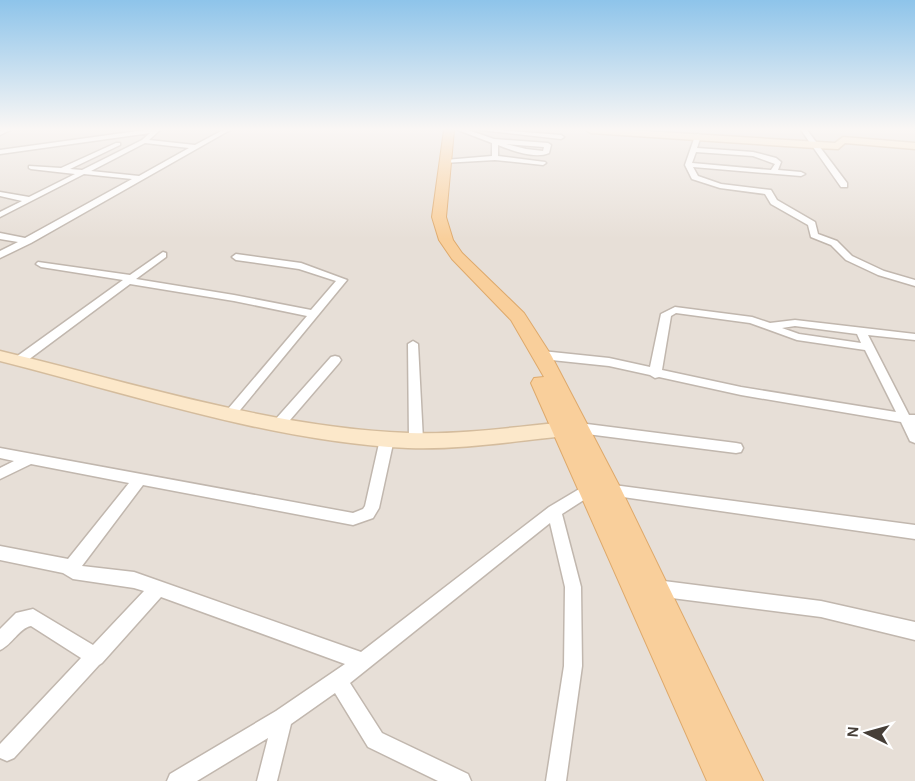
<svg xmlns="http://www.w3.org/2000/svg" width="915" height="781" font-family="Karla,sans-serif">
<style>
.residential{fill:#e7dfd7}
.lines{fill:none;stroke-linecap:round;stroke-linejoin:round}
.street-casing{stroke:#c1b7ae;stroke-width:3}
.secondary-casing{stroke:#d4bc9d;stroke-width:3}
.primary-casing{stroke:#dea96b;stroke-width:2}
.street{fill:#fff;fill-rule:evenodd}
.secondary{fill:#fce8ca;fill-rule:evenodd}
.primary{fill:#f9cf9b;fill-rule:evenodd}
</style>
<rect width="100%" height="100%" fill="#f3eee8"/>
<path class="residential" d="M0 130H915V781H0Z"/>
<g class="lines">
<g class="street-casing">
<path id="street" d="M3 130H10L0 135V131Z
M145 130H160L149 140 195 145 223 130H230L31 243 0 258V251L18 242 0 239V233L25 238 132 179 84 174 0 217V212L22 201 0 196V192L29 197 75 174 31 169 29 168V166L61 168 116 143H120V145L70 169 82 170 142 140 150 133 0 154V150ZM145 143 189 148 139 176 91 171Z
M458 130H468L494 139 548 143 551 145 549 153C535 159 513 151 498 145V156L545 162 546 163 543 165 495 160 443 163 442 162 445 160 492 156V143ZM506 144 544 147 543 151 526 149Z
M480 130H500L561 135 564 137 561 139Z
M801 130H807L847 183V187H841Z
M698 134 701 136 697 148 753 152 776 158 781 162 778 170 801 172 805 174 801 176 693 167 698 176 721 184 771 190 777 200 815 222 818 234 837 241 852 256 884 271 915 280V286L878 275 846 260 831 245 811 237 808 225 771 204 765 194 720 188 692 179 685 165 695 136ZM696 152 753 156 775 164 771 170 692 163Z
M163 252 166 253V257L136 279 234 295 311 310 336 281 299 269 236 260 232 257 236 254 301 263 347 280 236 415 232 416 226 412 228 409 307 316 234 301 130 284 24 363H16L14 360 16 357 123 280 41 267 36 264 38 262 130 275Z
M675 307 752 317 770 323 795 320 915 334V340L868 335 909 415H915V443L910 441 901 422 741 395 659 377 655 378 650 375 609 366 542 359 536 355 542 351 609 358 650 367 661 314ZM676 313 750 323 797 340 865 350 896 412 741 387 662 370 671 316ZM795 326 857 334 861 343 799 334 782 328Z
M413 341 418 344 423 440 421 443H411L409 440 408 344Z
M335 356 339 357 341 360 339 363 284 427H274L273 424 274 421 331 357Z
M579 423 736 443 741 444 743 448 741 452 736 453 579 433 574 431 573 428 574 425Z
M387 434 392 436 394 439 379 508 373 518 353 525 143 485 82 566 134 572 361 652 549 507 591 482 915 525V539L609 495 593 494 562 514 581 587 582 666 566 781H546L564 666 565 587 550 523 350 683 382 733 468 774 471 781H438L368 747 335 693 291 724 277 781H257L268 738 197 781H167L170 774 276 711 345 664 161 597 102 663 99 665 14 758 7 761 0 758V744L81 658 31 626C19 628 12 645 0 650V629L16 613 33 609 93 645 144 591 134 588 73 579 63 573 0 560V546L68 559 129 483 31 464 0 479V468L14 461 0 458V448L353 513 363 509 365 506 380 439 382 436Z
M656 580 821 601 915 622V640L821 617 656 596 650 593 648 588 650 583Z"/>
</g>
<g class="secondary-casing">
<path id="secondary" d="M586 130H627L835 143 843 137 915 143V149L845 143 838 149 815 148 591 133Z
M0 351C133 383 272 428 409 433 465 435 521 426 576 421L583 423 586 428 583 433 576 435C520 440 464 450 408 448 273 442 131 394 0 361Z"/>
</g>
<g class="primary-casing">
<path id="primary" d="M444 130H454L446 217 453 240 462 253 524 313 551 355 621 489 763 781H707L531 383 534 378 544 377 511 320 452 259 439 240 432 217Z"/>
</g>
<use href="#street" class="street"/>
<use href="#secondary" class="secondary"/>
<use href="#primary" class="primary"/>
</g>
<linearGradient id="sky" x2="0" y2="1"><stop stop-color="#8ec4ea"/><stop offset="0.54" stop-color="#faf7f5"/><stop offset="1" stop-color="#faf7f5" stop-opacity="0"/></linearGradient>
<rect width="915" height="239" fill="url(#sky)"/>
<g transform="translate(867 733) rotate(275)" stroke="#ffffff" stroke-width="4.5" paint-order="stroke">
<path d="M0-4.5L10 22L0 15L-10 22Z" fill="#463e37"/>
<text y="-9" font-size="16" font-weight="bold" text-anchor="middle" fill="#463e37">N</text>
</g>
</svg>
